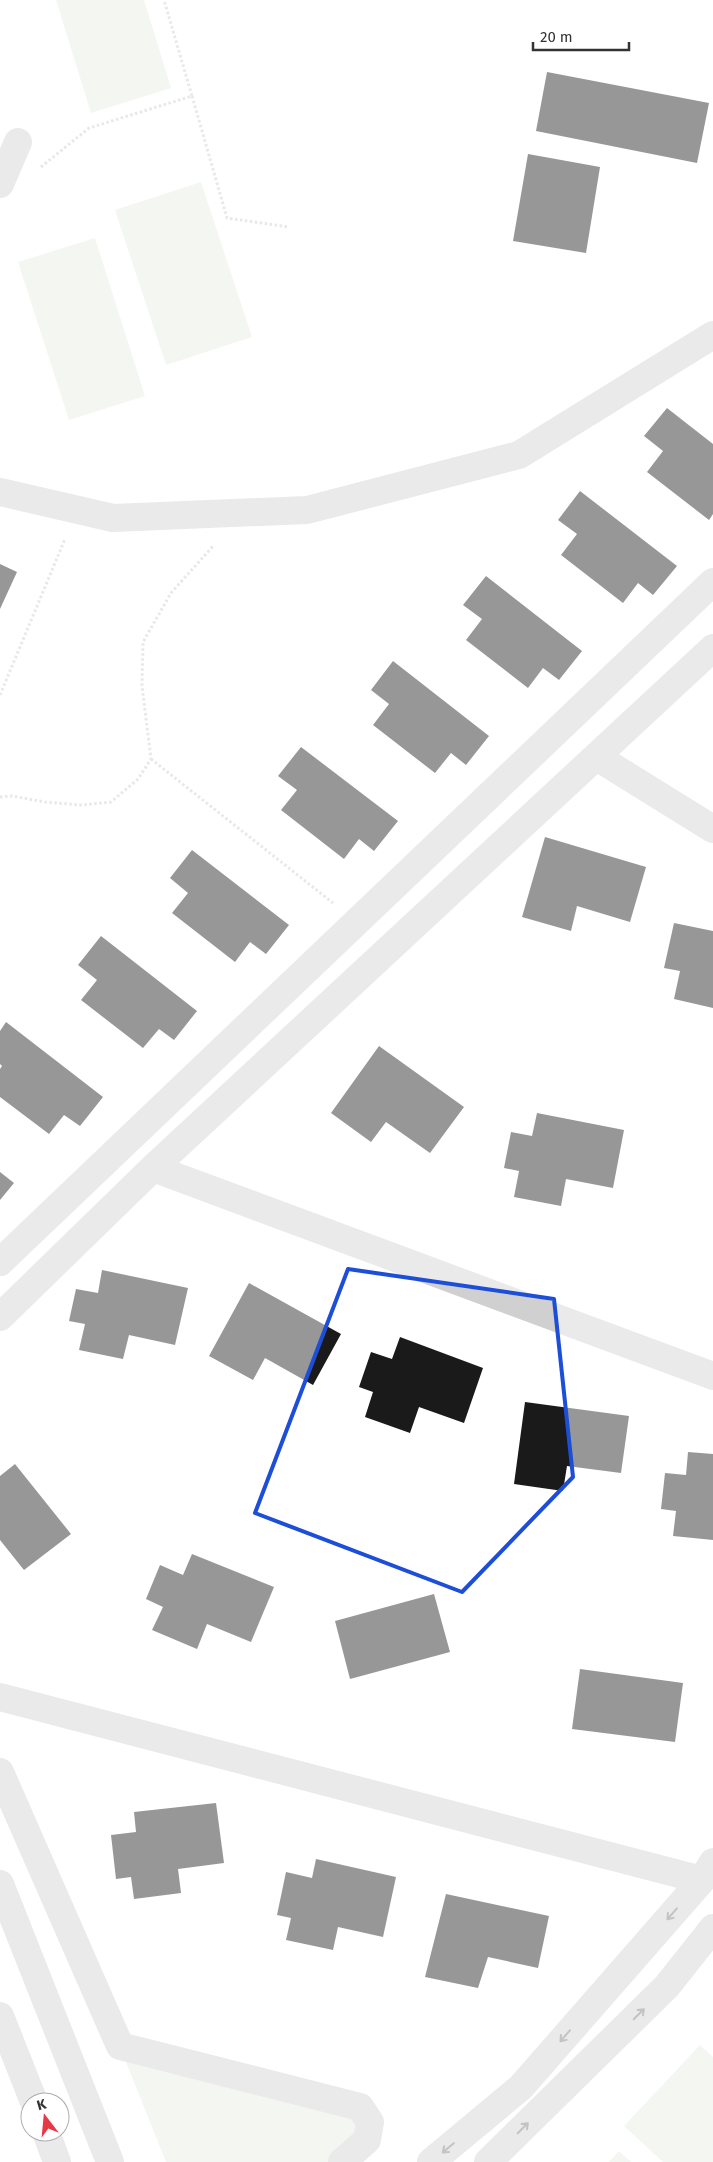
<svg xmlns="http://www.w3.org/2000/svg" width="713" height="2162" font-family="'Fira Sans',sans-serif">
<style>
.green{fill:#e6ecdf}
.building{fill:#1a1a1a}
.lines{fill:none;stroke-linecap:round;stroke-linejoin:round}
.path{stroke:#cdcdcd;stroke-width:3;stroke-dasharray:2.5 2.5;stroke-linecap:butt}
.street{stroke:#d0d0d0;stroke-width:28}
.oneway{stroke:#7a7a7a}
.marked{fill:none;stroke:#1d4ed8;stroke-width:4;stroke-linejoin:round}
</style>
<rect width="100%" height="100%" fill="#fff"/>
<path class="green" d="M56 0H144L171 88 91 113Z
M201 182 252 337 166 365 115 210Z
M95 238 145 396 69 420 18 262Z
M700 2045 713 2057V2162H663L624 2126Z
M122 2052 345 2111 363 2125 329 2162H166Z
M619 2151 631 2162H609Z"/>
<path class="building" d="M547 72 709 103 697 163 536 131Z
M528 154 600 167 586 253 513 241Z
M667 408 713 444V514L709 520 647 472 663 451 644 436Z
M580 491 677 566 653 595 638 583 623 603 561 555 577 534 558 520Z
M0 564 17 572 0 609Z
M486 576 582 651 559 680 543 668 528 688 466 640 482 619 463 605Z
M393 661 489 736 466 765 451 753 435 773 373 725 389 704 371 690Z
M301 747 398 821 374 851 359 839 344 859 281 810 297 790 278 776Z
M545 837 646 867 630 922 577 906 571 931 522 917Z
M192 850 289 925 266 954 250 942 235 962 172 913 188 893 170 878Z
M674 923 713 931V1008L674 999 680 971 664 968Z
M101 936 197 1011 174 1040 159 1029 143 1048 81 1000 97 980 78 965Z
M6 1022 103 1097 80 1126 64 1115 49 1134 0 1097V1069L2 1066 0 1064V1031Z
M379 1046 464 1107 430 1153 386 1122 371 1142 331 1113Z
M537 1113 624 1130 613 1188 566 1179 561 1206 514 1197 519 1171 504 1168 511 1132 532 1136Z
M0 1172 14 1183 0 1200Z
M102 1270 188 1288 175 1345 129 1335 123 1359 79 1350 85 1324 69 1321 76 1289 98 1293Z
M249 1283 341 1334 313 1385 265 1358 253 1380 209 1356Z
M400 1337 483 1368 464 1423 419 1407 410 1433 365 1417 373 1392 359 1387 371 1352 392 1359Z
M525 1402 629 1416 621 1473 567 1466 563 1491 514 1484Z
M688 1452 713 1454V1540L673 1536 676 1511 661 1509 665 1473 686 1475Z
M15 1464 71 1534 24 1570 0 1540V1476Z
M192 1554 274 1587 251 1642 207 1624 197 1649 152 1630 163 1607 146 1599 160 1565 183 1575Z
M434 1594 450 1652 350 1679 335 1621Z
M580 1669 683 1683 675 1742 572 1729Z
M216 1803 224 1863 178 1869 181 1893 134 1899 131 1877 116 1879 111 1835 136 1832 134 1812Z
M316 1859 396 1877 383 1937 338 1927 333 1950 286 1940 291 1918 277 1915 286 1872 312 1878Z
M446 1894 549 1916 538 1968 488 1957 478 1988 425 1977Z"/>
<g class="lines">
<path class="path" d="M192 96 227 218 289 227
M41 167 89 128 192 96 164 0
M0 695 65 539
M151 759 333 903
M0 797 12 796 45 802 81 805 111 802 138 779 151 759 142 686 143 642 171 593 214 545"/>
<path class="street" d="M0 184 18 142
M0 492 113 518 307 510 519 455 713 335
M597 757 713 829
M153 1168 713 1376
M0 1262 713 582
M0 1317 153 1168 713 648
M0 1697 702 1880
M0 1772 120 2046 360 2107 370 2122 367 2140 342 2162
M0 1884 110 2162
M0 2016 34 2102
M46 2132 57 2162
M431 2162 521 2087 702 1880 713 1862
M488 2162 667 1986 713 1928"/>
</g>
<defs><path id="oneway-shaft" d="M-6 0H5M1.5-3L5.5 0L1.5 3" fill="none" stroke-width="1.6" stroke-linecap="round" stroke-linejoin="round" transform="scale(1.25)"/></defs>
<g class="oneway">
<use href="#oneway-shaft" transform="translate(672 1914) rotate(131)"/>
<use href="#oneway-shaft" transform="translate(639 2014) rotate(-45)"/>
<use href="#oneway-shaft" transform="translate(565 2036) rotate(131)"/>
<use href="#oneway-shaft" transform="translate(523 2128) rotate(-45)"/>
<use href="#oneway-shaft" transform="translate(448 2148) rotate(140)"/>
</g>
<path d="M0 0H713V2162H0ZM348 1269 554 1299 573 1477 462 1592 255 1513Z" fill="#fff" fill-opacity=".55" fill-rule="evenodd"/>
<path class="marked" d="M348 1269 554 1299 573 1477 462 1592 255 1513Z"/>
<g transform="translate(45 2117) rotate(344)"><circle r="24" fill="#ffffff" stroke="#adadad"/>
<path d="M0-4L9 19L0 12L-9 19Z" fill="#e63946"/>
<text y="-8" font-size="14" font-weight="bold" text-anchor="middle" fill="#333333">K</text>
</g>
<path d="M533 42v8h96v-8" fill="none" stroke="#333333" stroke-width="2.5"/>
<text x="540" y="42" font-size="15" fill="#333333" stroke="#ffffff" stroke-width="4" paint-order="stroke">20 m</text>
</svg>
